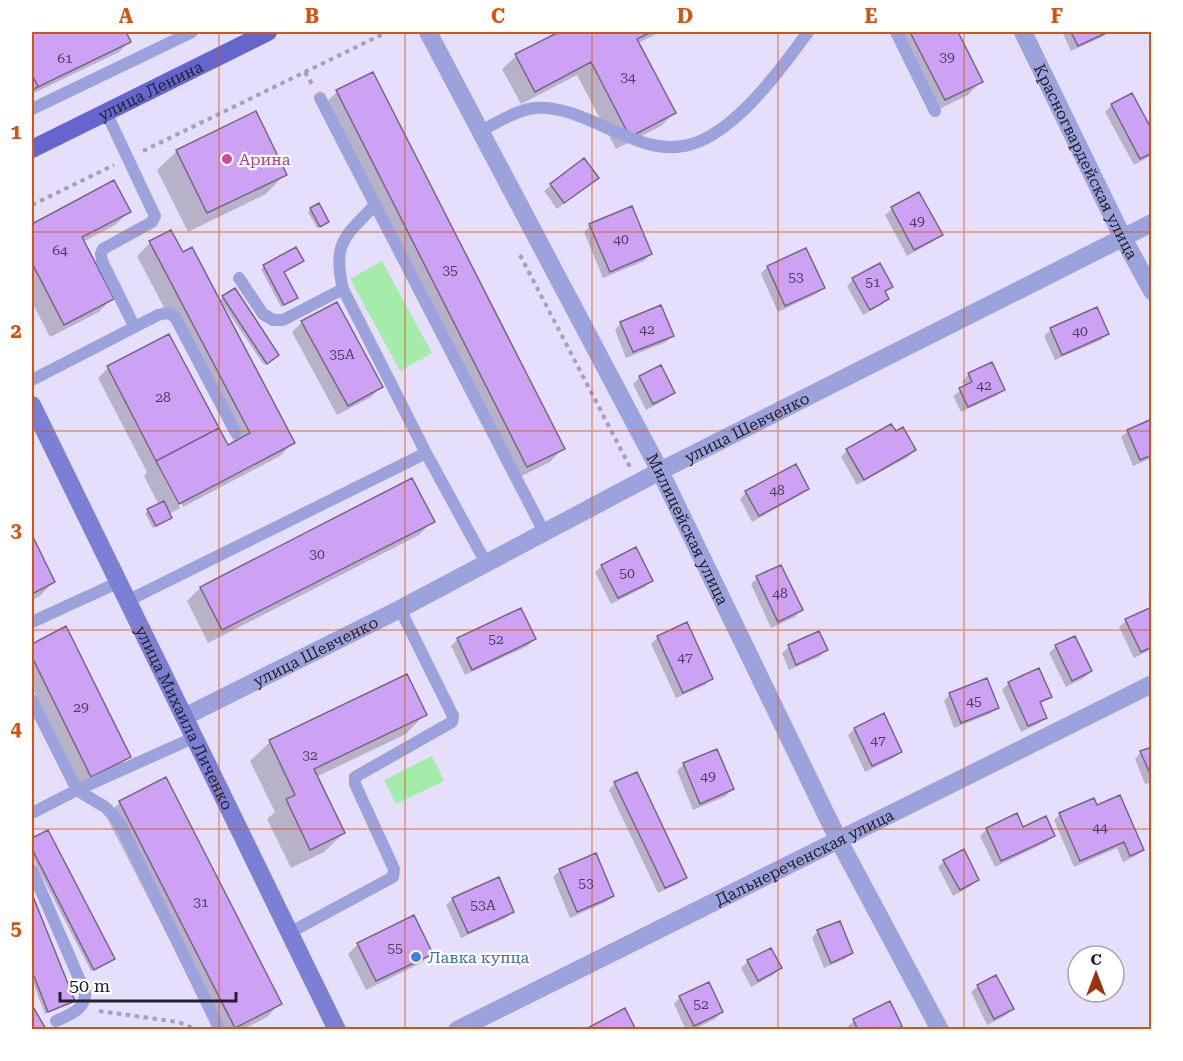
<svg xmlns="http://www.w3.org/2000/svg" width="1183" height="1061" font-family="'Roboto Serif',serif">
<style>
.green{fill:#a5eba9}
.shadow{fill:#0003}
.building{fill:#cda2f4;stroke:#756684;stroke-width:1.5}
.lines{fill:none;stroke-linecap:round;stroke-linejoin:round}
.path{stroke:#a6a0b8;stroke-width:4;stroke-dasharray:4.5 4.5;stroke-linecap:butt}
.service{stroke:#9ca2db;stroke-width:12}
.minor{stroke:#9ca2db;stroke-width:18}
.tertiary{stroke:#9ca2db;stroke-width:18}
.secondary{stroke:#7b80d4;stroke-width:18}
.primary{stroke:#6466cd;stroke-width:18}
.grid{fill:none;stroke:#d4530f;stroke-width:1.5;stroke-opacity:0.55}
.hotel-dot{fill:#d1479c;stroke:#fff;stroke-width:2}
.shop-dot{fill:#3f7fe0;stroke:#fff;stroke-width:2}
.labels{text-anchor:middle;stroke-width:4.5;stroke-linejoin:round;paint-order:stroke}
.number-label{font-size:14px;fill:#4e405f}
.street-label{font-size:16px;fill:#24202d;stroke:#fff}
.hotel-label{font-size:16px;fill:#b23c85;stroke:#fff;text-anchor:start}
.shop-label{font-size:16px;fill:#366cbe;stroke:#fff;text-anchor:start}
.neatline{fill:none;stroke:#d4530f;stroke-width:2}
.grid-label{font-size:20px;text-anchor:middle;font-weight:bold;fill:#d4530f}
</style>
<rect width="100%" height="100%" fill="#e6dffc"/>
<path class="green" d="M382 261 432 353 400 371 350 279Z
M432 756 444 781 396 804 384 780Z"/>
<path class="shadow" d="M32 32H124L129 42 119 52 32 94Z
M562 32H661L638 43 674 113 661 126 616 149 577 75 521 104 502 69 516 56Z
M890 32H956L981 81 968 95 931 113Z
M1062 32H1108L1104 36 1071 51Z
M337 92 563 448 550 462 514 480 323 105Z
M1112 105 1152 133V155L1134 165 1105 112Z
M177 151 285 174 266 194 188 232 157 170Z
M597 178 557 209 544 191 551 185Z
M114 182 129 212 115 225 83 242 112 298 99 312 50 337 32 302V225Z
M918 194 941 235 934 241 907 256 885 215 892 209Z
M311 209 325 224 317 228 308 212Z
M590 226 651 254 644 261 603 278 584 232Z
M150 243 182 255 219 302 223 297 275 358 264 365 222 303 220 304 293 443 280 456 183 507 160 465H157L180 508 169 514 170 518 167 521 153 528 145 513 159 505 144 476 147 472 98 378 108 368 227 447 235 443 137 256Z
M296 249 302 261 283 272 297 298 281 307 261 269Z
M805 250 823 288 816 294 778 312 761 274 767 267Z
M853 279 891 287 884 293 887 299 881 305 863 315 847 286Z
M302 322 381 387 371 397 337 415 292 332Z
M621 323 672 336 666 342 626 358 615 330Z
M1051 329 1107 333 1101 340 1055 360 1044 336Z
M969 374 1003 389 996 396 961 412 953 396 965 387 962 381Z
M640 377 673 393 667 399 646 410 633 384Z
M1152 420V458L1133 466 1121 437 1128 431Z
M895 433 914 450 908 457 857 485 841 457 847 450Z
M411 480 433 521 419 535 208 643 187 601 200 588Z
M807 489 800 495 752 522 740 499 746 492Z
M32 538 53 582 40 596 32 600Z
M602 566 651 580 645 587 611 604 595 572Z
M757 578 801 610 795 617 771 628 751 584Z
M1152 608V649L1134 658 1119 627 1126 621Z
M66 628 130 756 119 766 81 786 32 687V645Z
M818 633 826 650 819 657 789 670 782 653 789 647Z
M658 637 711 679 705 685 676 698 651 644Z
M458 639H534L528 646 465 675 451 646Z
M1056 646 1091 671 1084 678 1066 687 1049 653Z
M406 676 425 714 406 734 316 777 344 833 324 852 291 868 267 819 275 812 250 761 270 742Z
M1009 683 1050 696 1039 705 1045 717 1038 724 1021 732 1002 690Z
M950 694 997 708 990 714 954 728 944 701Z
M883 715 901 752 894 758 865 772 848 735 854 729Z
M1152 748V782L1145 784 1135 759 1141 752Z
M684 764 732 789 726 796 693 810 677 771Z
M615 783 685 877 678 884 658 893 609 790Z
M120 802 280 1003 267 1017 242 1030H216L106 816Z
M1097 807 1142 850 1136 856 1123 862 1117 848 1074 867 1054 820 1060 814Z
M987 829H1022L1054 836 1047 842 995 867 980 836Z
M47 832 113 959 91 971 32 857V840Z
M595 855 613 896 606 902 570 918 553 877 559 871Z
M944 861 978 879 971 886 953 896 938 867Z
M32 898 74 1001 45 1014 32 980Z
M453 899 513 912 506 918 461 938 446 905Z
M818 931 851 953 845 959 824 968 812 938Z
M358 944 431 953 421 963 366 990 348 954Z
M770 950 780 968 773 975 751 987 741 968 748 961Z
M978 986 1012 1009 1005 1016 987 1025 971 992Z
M680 997 722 1012 715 1019 692 1030H686L674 1004Z
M889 1003 901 1026 897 1030H848L847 1027 854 1021Z
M32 1009 45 1029 44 1030H32Z"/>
<path class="building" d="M32 32H126L131 42 38 87 32 74Z
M559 32H651L637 39 676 113 630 137 591 62 535 92 515 54Z
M910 32H958L983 82 945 100Z
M1071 32H1108L1078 46Z
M373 72 565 449 527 467 336 90Z
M32 74 38 87 32 90Z
M1132 93 1152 130V153L1140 159 1111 104Z
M256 111 287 175 207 213 176 150Z
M584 158 599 178 564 203 550 184Z
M114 180 131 212 82 237 114 299 64 325 32 263V224Z
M919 192 943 235 914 250 891 207Z
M319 203 329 222 320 227 310 208Z
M632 206 652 254 610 272 589 224Z
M171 230 183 252 192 247 295 443 179 504 156 461 219 428 228 445 250 433 149 241Z
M296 247 304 261 284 272 298 298 284 305 263 265Z
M806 248 825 288 785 306 767 266Z
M880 263 893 287 885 291 889 299 870 310 852 278Z
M235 288 279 355 267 364 222 296Z
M337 302 383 387 348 406 301 321Z
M661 305 674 336 633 352 620 322Z
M1097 307 1109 334 1062 355 1050 328Z
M169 334 219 428 156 461 107 366Z
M992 362 1005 390 968 407 959 388 972 382 968 373Z
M661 365 675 393 653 404 639 376Z
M1152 419V455L1140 460 1127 430Z
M891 424 896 431 903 427 916 450 864 480 846 449Z
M796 464 809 489 759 516 745 491Z
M412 478 435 522 222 630 200 587Z
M164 501 172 518 156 526 147 509Z
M32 535 55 582 32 594Z
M636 547 653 581 618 598 601 565Z
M781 565 803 610 778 622 756 576Z
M1152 607V647L1141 652 1125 619Z
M521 608 536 639 472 670 457 638Z
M687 622 713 679 683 693 657 636Z
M66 626 131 757 91 777 32 657V644Z
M819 631 828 650 796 665 788 645Z
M1075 636 1092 671 1072 681 1055 645Z
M1039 668 1052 697 1040 702 1047 718 1028 726 1008 682Z
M407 674 427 715 314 769 345 833 310 850 286 799 295 795 269 740Z
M987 678 999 708 961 723 949 693Z
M884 713 902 752 872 766 854 728Z
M1152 747V778L1140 751Z
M717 749 734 789 700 804 683 763Z
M637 772 687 878 665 888 614 782Z
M166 777 282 1004 235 1028 119 801Z
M1120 795 1144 850 1130 856 1124 842 1080 861 1059 813 1094 798 1097 805Z
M1017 813 1023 827 1046 816 1055 836 1001 861 986 828Z
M48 830 115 959 94 970 32 849V838Z
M964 849 979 880 960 890 943 860Z
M596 853 614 896 577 912 559 869Z
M499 877 514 912 468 933 452 898Z
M32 894 75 1001 48 1012 32 971Z
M414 915 433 954 376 981 357 943Z
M840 921 853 953 831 963 817 930Z
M771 948 782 968 758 981 747 960Z
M996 975 1014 1009 994 1019 977 985Z
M709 982 723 1012 694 1026 679 996Z
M890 1001 902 1026 896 1030H858L853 1019Z
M33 1007 46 1029V1030H32Z
M625 1008 636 1030H584Z"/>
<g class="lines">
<path class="path" d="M305 72 312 84
M143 151 387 32
M32 205 114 165
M520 255 630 467
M99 1011 178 1022 198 1030"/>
<path class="service" d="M896 32 935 111
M320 98 544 532
M32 109 192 32
M106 112 155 216 152 222 103 249 101 254 102 261 134 326
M480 131C497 123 516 110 535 108 588 104 639 161 692 144 737 130 781 69 808 32
M239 278 263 314 273 320H283L343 289
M32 380 158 315 167 313 175 317 236 433
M426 453 486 563
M127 601 426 453 343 289C332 243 345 236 375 205
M32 622 117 583
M32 700 77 790 105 807 113 815 121 826 220 1030
M32 813 77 790 193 738
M32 870 85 992C86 1010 70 1014 56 1021
M289 933 393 877 394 869 355 784V777L452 722 453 716 400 609"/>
<g class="minor">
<path id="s1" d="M428 32 660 471 838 839 940 1030"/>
<path id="s2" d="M184 717 400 609 660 471 1152 223"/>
<path id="s3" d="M457 1030 1152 684"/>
</g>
<path class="tertiary" id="s4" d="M1023 32 1123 238 1152 291"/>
<path class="secondary" id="s5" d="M32 405 337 1030"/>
<path class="primary" id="s6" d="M32 149 268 32"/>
</g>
<path class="grid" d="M219 32V1030M405 32V1030M592 32V1030M778 32V1030M964 32V1030M32 232H1152M32 431H1152M32 630H1152M32 829H1152"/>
<circle class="hotel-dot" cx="227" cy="159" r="6"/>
<circle class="shop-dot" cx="416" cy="957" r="6"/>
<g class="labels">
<g class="number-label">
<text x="947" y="62">39</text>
<text x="65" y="63">61</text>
<text x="628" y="82">34</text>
<text x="917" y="226">49</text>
<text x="621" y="244">40</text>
<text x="60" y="255">64</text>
<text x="450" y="275">35</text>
<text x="796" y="282">53</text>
<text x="873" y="287">51</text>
<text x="647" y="334">42</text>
<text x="1080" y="336">40</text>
<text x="342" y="359">35А</text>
<text x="984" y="390">42</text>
<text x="163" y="402">28</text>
<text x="777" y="495">48</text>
<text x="317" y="559">30</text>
<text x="627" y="578">50</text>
<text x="780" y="598">48</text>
<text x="496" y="644">52</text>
<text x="685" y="662">47</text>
<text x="974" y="706">45</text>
<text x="81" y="712">29</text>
<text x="878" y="745">47</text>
<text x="310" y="760">32</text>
<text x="708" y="781">49</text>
<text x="1100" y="832">44</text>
<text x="586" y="888">53</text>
<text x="201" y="907">31</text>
<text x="483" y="910">53А</text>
<text x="395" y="953">55</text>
<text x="701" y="1009">52</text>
</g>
<g class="street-label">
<text dy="6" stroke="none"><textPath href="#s6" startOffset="132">улица Ленина</textPath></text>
<text dy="6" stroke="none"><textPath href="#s4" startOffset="144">Красногвардейская улица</textPath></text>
<text dy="6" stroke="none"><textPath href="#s2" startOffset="633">улица Шевченко</textPath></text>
<text dy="6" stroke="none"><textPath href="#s1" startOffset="561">Милицейская улица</textPath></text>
<text dy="6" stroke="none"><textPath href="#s2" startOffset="147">улица Шевченко</textPath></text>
<text dy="6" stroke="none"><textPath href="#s5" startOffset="348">улица Михаила Личенко</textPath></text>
<text dy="6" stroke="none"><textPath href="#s3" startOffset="388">Дальнереченская улица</textPath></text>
</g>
<g class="hotel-label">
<text x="239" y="165">Арина</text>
</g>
<g class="shop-label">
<text x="428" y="963">Лавка купца</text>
</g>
</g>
<rect width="1183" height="1061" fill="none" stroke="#ffffff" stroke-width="66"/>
<g transform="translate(1096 974)"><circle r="28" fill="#ffffff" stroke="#a7a6ab" stroke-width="1.5"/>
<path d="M0-4.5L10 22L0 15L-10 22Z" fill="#9b3313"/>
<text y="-9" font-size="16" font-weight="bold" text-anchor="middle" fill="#24202d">С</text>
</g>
<path d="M60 992v9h176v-9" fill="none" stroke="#24202d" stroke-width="3"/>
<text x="69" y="992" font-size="18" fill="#24202d" stroke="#ffffff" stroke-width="4.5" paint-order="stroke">50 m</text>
<rect x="33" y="33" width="1117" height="995" class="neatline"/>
<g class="grid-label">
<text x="126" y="23">A</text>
<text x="312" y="23">B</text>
<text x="498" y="23">C</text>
<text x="685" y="23">D</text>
<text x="871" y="23">E</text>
<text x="1057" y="23">F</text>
<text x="16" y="139">1</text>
<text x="16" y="338">2</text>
<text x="16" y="537">3</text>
<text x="16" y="736">4</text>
<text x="16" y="935">5</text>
</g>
</svg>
